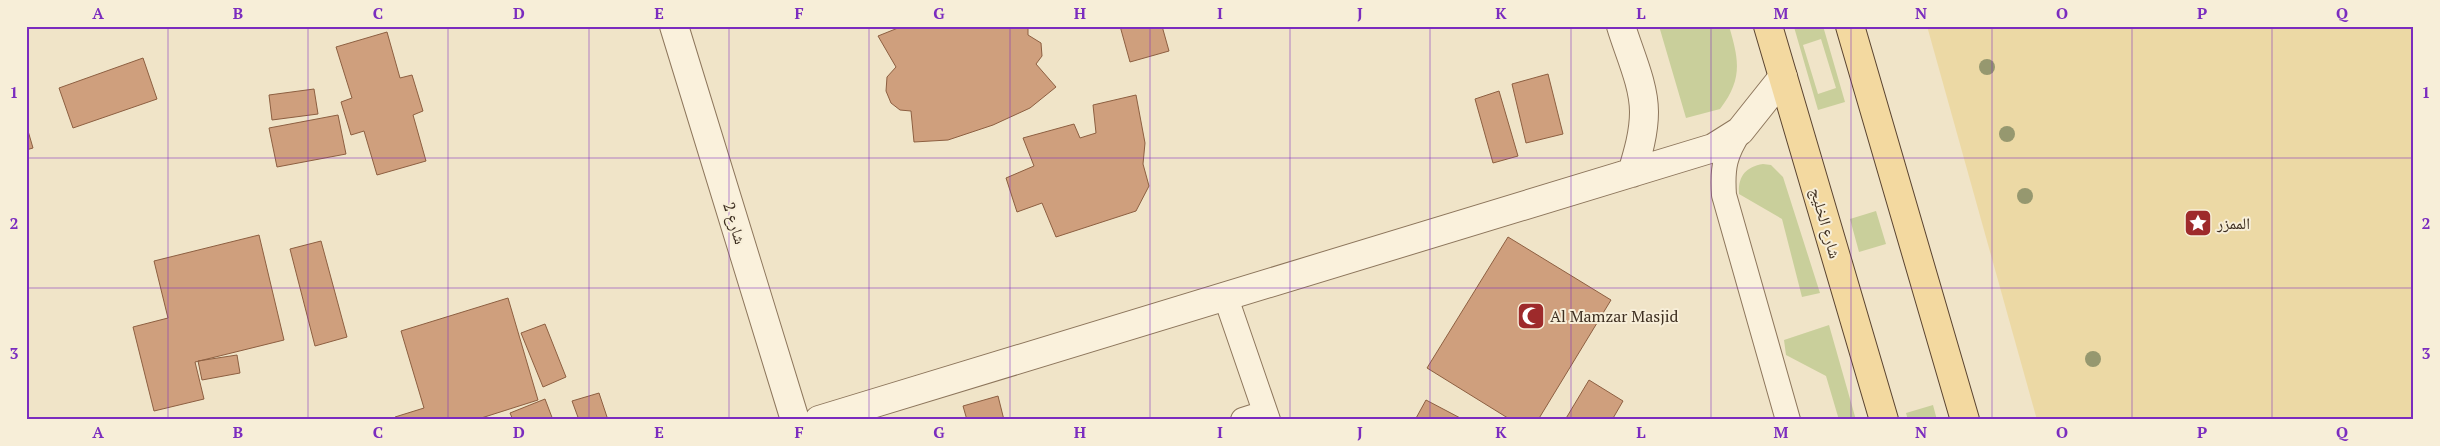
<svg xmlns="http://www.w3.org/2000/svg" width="2440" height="446" font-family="'PT Serif','Noto Naskh Arabic',serif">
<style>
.green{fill:#c9cf9b;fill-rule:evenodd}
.sand{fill:#ecd9a5}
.building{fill:#cf9f7d;stroke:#8d5f41}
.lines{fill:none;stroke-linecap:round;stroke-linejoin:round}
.lane-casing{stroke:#8d765c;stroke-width:26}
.street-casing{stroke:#8d765c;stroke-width:30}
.primary-casing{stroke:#5b4430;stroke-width:30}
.lane{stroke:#faf1dc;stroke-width:24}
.street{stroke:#faf1dc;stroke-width:28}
.primary{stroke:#f3d9a0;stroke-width:28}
.tree{fill:#96986f}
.grid{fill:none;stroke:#7b2cbf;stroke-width:1;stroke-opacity:0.55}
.labels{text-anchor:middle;stroke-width:4;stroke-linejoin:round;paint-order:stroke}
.street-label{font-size:16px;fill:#3d2e20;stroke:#f7eed8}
.poi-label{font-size:16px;fill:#3d2e20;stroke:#f7eed8;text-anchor:start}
.neatline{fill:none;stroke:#7b2cbf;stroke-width:2}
.grid-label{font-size:16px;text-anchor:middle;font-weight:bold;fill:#7b2cbf}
</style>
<rect width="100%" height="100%" fill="#f0e4c8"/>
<path class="green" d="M1659 26H1729C1739 60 1743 79 1720 109L1686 118Z
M1823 26 1845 102 1818 110 1794 27ZM1821 39 1836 88 1818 94 1803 45Z
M1763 164 1771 165 1783 177 1820 293 1802 297 1782 219 1739 194C1738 177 1745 167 1763 164Z
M1876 211 1886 244 1859 252 1850 219Z
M1829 325 1856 420H1839L1826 376 1786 355 1784 340Z
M1933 405 1937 420H1908L1906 413Z"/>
<path class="sand" d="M1927 26H2414V420H2037Z"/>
<path class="building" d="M903 26H1028V35L1041 43 1042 56 1036 64 1056 87 1030 108 993 125 948 140 914 142 911 111 900 110 891 103 886 91 887 77 896 67 878 36Z
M1120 26H1162L1169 51 1130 62Z
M387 32 400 78 412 75 423 111 413 115 426 161 377 175 364 131 351 135 341 102 352 98 336 47Z
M143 58 157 99 73 128 59 88Z
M1548 74 1563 134 1526 143 1512 84Z
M314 89 318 114 272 120 269 95Z
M1499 91 1518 156 1493 163 1475 99Z
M1136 95 1145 143 1143 164 1149 186 1136 211 1056 237 1042 203 1017 212 1006 178 1034 166 1023 138 1074 124 1080 138 1096 133 1093 105Z
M338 115 346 154 277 167 269 128Z
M26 124 33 148 26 150Z
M259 235 284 340 195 362 204 399 154 411 133 327 168 318 154 261Z
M1508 237 1611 300 1538 420H1511L1427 368Z
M321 241 347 337 315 346 290 249Z
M508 298 538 400 475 420H396L395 417 424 408 401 331Z
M545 324 566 377 543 387 521 333Z
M237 355 240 373 202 380 198 361Z
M1589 380 1623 401 1612 420H1565Z
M599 393 608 420H579L572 401Z
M998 396 1004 420H967L963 406Z
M545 399 553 420H513L510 413Z
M1426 400 1464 420H1415Z"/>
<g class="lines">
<g class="lane-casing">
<path id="lane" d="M1740 131C1725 154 1722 167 1724 195L1788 420
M1225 295 1268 420
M1243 420 1265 413"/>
</g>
<g class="street-casing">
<path id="street" d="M674 26 795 420
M1621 26C1629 53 1644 84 1644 112 1644 133 1638 153 1632 173
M819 420 1713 148 1740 131 1783 77"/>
</g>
<g class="primary-casing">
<path id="primary" d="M1768 26 1884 420
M1850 26 1965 420"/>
</g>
<use href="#lane" class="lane"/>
<use href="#street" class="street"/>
<use href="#primary" class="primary"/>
</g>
<g class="tree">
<circle cx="1987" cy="67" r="8"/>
<circle cx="2007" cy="134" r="8"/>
<circle cx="2025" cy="196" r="8"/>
<circle cx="2093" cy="359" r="8"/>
</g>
<path class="grid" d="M168 26V420M308 26V420M448 26V420M589 26V420M729 26V420M869 26V420M1010 26V420M1150 26V420M1290 26V420M1430 26V420M1571 26V420M1711 26V420M1851 26V420M1992 26V420M2132 26V420M2272 26V420M26 158H2414M26 288H2414"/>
<defs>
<g id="sight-square" transform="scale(1.4375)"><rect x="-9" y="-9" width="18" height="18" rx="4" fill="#9e2a2b" stroke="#f7eed8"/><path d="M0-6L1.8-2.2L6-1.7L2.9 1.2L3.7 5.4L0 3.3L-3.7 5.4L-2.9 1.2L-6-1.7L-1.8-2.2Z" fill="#fff"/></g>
<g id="mosque-square" transform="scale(1.4375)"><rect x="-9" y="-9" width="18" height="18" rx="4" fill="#9e2a2b" stroke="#f7eed8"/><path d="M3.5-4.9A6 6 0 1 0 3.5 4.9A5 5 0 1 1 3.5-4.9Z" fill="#fff"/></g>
</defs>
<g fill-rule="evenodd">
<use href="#sight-square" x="2198" y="223"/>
<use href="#mosque-square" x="1531" y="316"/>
</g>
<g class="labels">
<g class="street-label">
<text transform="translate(735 223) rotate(73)" y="6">شارع 2</text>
<text transform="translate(1826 223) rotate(74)" y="6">شارع الخليج</text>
</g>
<g class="poi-label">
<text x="2217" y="229">الممزر</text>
<text x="1550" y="322">Al Mamzar Masjid</text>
</g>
</g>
<rect width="2440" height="446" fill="none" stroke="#f7eed8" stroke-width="55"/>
<rect x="28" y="28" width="2384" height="390" class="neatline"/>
<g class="grid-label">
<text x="98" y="19">A</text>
<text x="238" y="19">B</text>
<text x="378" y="19">C</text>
<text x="519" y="19">D</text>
<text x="659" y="19">E</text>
<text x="799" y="19">F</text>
<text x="939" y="19">G</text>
<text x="1080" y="19">H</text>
<text x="1220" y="19">I</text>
<text x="1360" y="19">J</text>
<text x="1501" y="19">K</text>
<text x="1641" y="19">L</text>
<text x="1781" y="19">M</text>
<text x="1921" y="19">N</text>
<text x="2062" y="19">O</text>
<text x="2202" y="19">P</text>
<text x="2342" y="19">Q</text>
<text x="14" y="98">1</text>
<text x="2426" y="98">1</text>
<text x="14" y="229">2</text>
<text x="2426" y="229">2</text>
<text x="14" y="359">3</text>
<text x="2426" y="359">3</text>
<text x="98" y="438">A</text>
<text x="238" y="438">B</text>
<text x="378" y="438">C</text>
<text x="519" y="438">D</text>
<text x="659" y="438">E</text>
<text x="799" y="438">F</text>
<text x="939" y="438">G</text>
<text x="1080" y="438">H</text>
<text x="1220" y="438">I</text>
<text x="1360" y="438">J</text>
<text x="1501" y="438">K</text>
<text x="1641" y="438">L</text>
<text x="1781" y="438">M</text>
<text x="1921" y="438">N</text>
<text x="2062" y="438">O</text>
<text x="2202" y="438">P</text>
<text x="2342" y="438">Q</text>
</g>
</svg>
